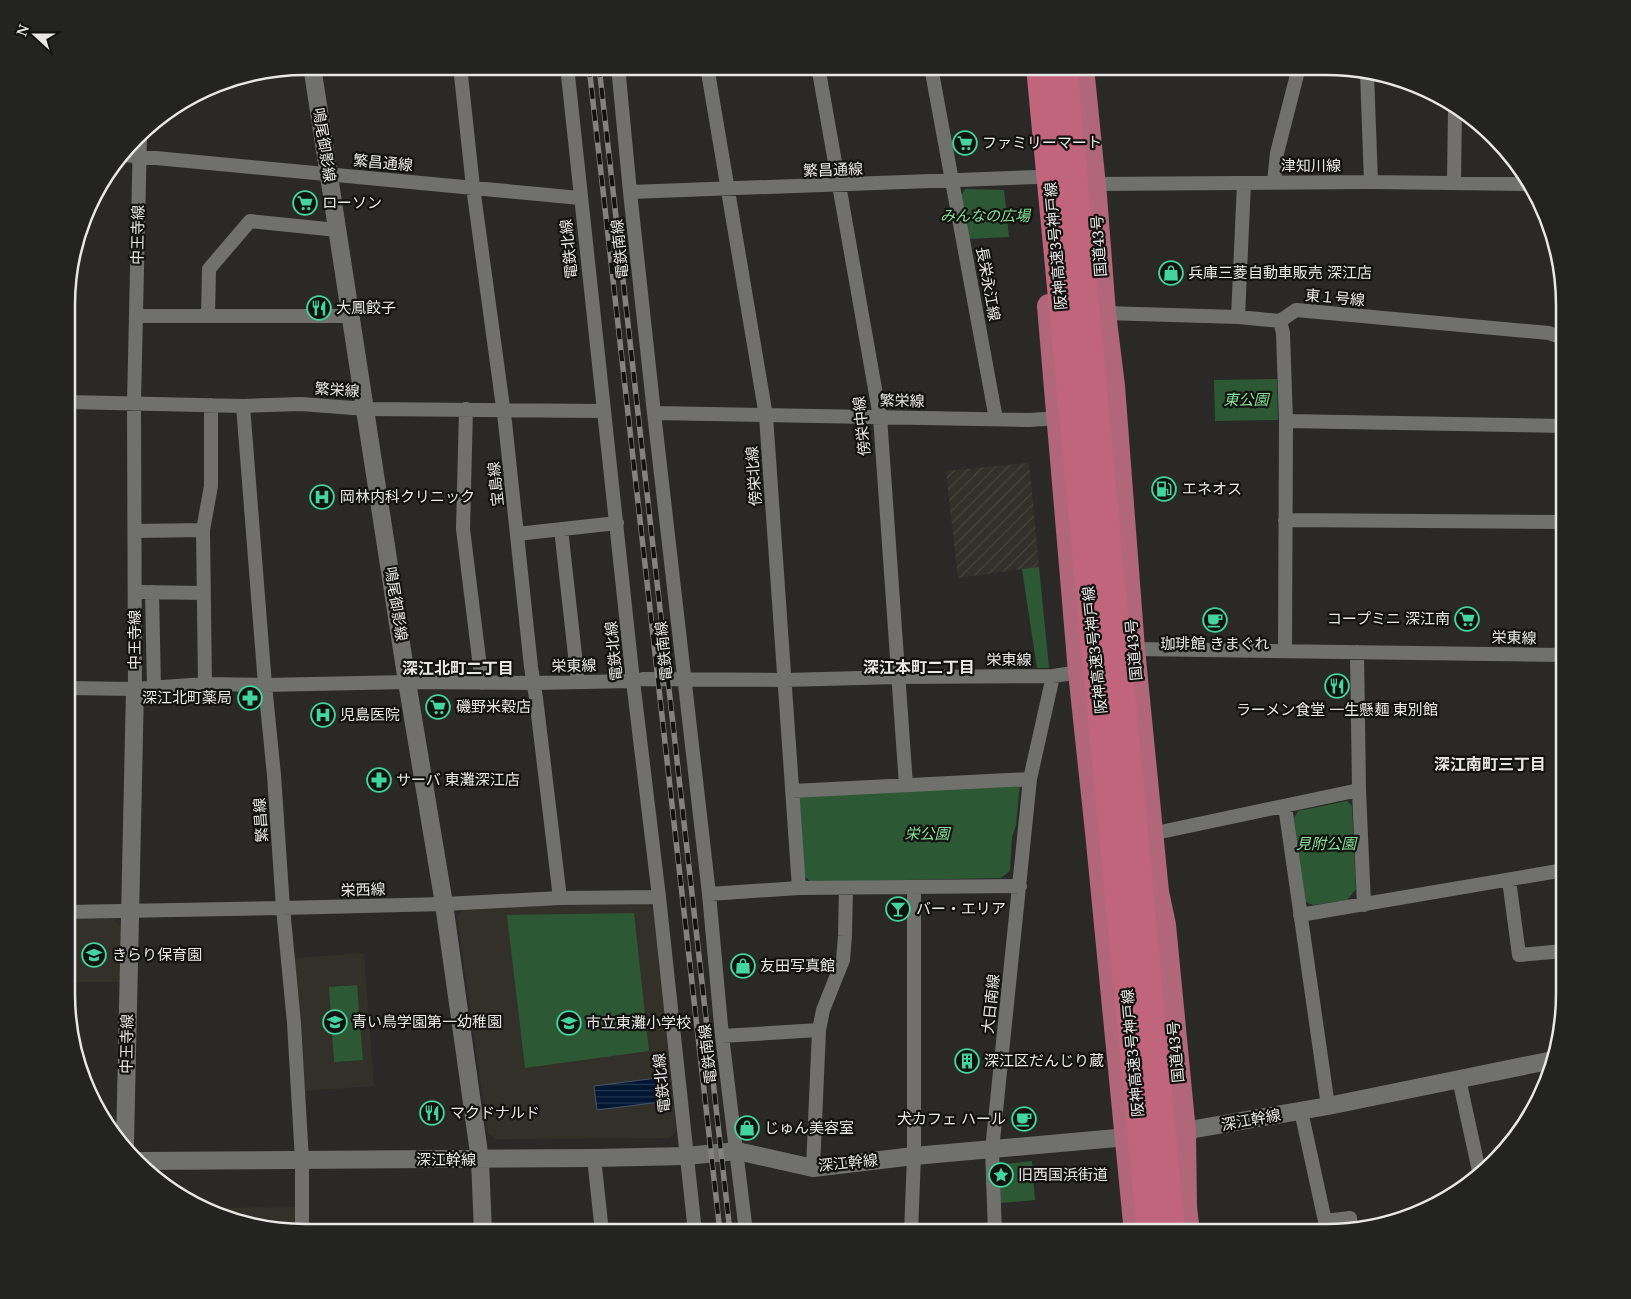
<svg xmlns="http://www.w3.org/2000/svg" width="1631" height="1299" font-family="'Noto Serif','Noto Sans JP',serif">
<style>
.built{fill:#323028}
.industrial{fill:url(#industrial-furrows)}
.green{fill:#2c5834}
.water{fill:url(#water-rules);stroke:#465568}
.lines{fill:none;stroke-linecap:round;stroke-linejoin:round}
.minor{stroke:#70706d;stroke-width:14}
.tertiary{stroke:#70706d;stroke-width:18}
.trunk{stroke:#b16779;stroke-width:24}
.motorway{stroke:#c1657c;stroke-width:26}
.rail-casing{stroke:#838281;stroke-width:5.5}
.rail{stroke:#121211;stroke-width:4;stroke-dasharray:11;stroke-linecap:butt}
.labels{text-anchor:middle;stroke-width:4.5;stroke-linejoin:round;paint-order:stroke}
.poi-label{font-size:15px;fill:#e8e7e6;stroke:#121211;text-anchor:start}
.street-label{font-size:15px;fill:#e8e7e6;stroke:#121211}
.park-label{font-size:15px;font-style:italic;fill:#86e297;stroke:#121211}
.neighbourhood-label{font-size:16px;font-weight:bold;fill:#e8e7e6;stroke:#121211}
.rim{fill:none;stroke:#e8e7e6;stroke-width:2.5}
</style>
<defs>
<pattern id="industrial-furrows" width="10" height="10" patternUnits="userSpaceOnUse" patternTransform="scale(1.25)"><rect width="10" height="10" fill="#323028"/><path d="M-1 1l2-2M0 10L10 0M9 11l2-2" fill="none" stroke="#46443d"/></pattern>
<pattern id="water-rules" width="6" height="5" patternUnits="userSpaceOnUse" patternTransform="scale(1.25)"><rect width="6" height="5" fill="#001632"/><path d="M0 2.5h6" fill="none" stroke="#253850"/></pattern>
</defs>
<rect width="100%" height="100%" fill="#2a2927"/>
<path class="built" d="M646 903 653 907 678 1128 670 1138 496 1139 488 1134 457 917 463 908Z
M67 918 113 919 121 927V982H67Z
M364 953 374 1086 305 1091 295 958Z
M297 1207V1232H289L210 1213V1208Z"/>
<path class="industrial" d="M1029 463 1039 567 958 578 946 471Z"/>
<path class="green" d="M965 189 1004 190 1009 237 968 239 961 196Z
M1277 379 1278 420 1215 421 1214 380Z
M1039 567 1049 668H1037L1022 569Z
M1020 785 1016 825 1012 837 1010 871 1001 878 811 882 803 875 798 795Z
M1347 801 1352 806 1356 889 1347 900 1313 905 1304 901 1294 818 1298 811Z
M634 913 649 1051 525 1068 507 915Z
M357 985 363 1060 334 1062 329 987Z
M1032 1161 1035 1200 1001 1203 999 1172 1004 1164Z"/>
<path class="water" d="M657 1078 660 1102 597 1110 594 1086Z"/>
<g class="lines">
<path class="minor" d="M460 66 473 187 505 422 531 667 536 698 560 898
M567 66 633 681 659 897 695 1232
M618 66 630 192 654 413 709 894 722 1036 746 1232
M707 66 766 416 799 888
M818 66 880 417 906 785
M931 67 996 419
M1367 73 1371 182
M124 155 580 198
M1274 182 1277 153 1299 67
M1454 182 1455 108
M1094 184 1371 182 1528 184
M630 192 1037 177
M1104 313 1238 317 1280 321 1296 310 1549 333 1565 339
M136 316H351
M208 316 209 269 250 221 337 230
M1238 317 1244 183
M1280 321 1283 333 1286 421 1285 650
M68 402 243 406 301 404 366 409 603 411
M243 406 265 685 274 775 283 908 294 1023 302 1160V1232
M466 409 463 529 482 683
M654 413 1029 420 1059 418
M1286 421 1565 426
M1285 520 1565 522
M561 529 578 682
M135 531 203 530
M517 534 617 523
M143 592 204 593
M152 592 154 688
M1133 649 1564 655
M1357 652 1359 790 1364 905
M205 684 203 530 211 486V405
M67 688 135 689 205 684 265 685 407 682 534 683 633 681 643 679 785 680 898 677 1053 676 1080 672
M135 689 134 403 140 135
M792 791 1030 779
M1285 806 1328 1106
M1151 834 1359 790
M1509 880 1519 955 1564 951
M709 894 799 888 1020 886
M67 912 283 908 444 904 560 898 659 897
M1300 915 1564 870
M722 1036 819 1030
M1459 1079 1479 1171
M1301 1111 1325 1221 1350 1218 1351 1228
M594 1158 602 1232
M813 1168 819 1030 823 1010 843 960 845 936 846 888
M911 1233 914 1156V887
M995 1233 992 1150 1030 779 1053 676"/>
<path class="tertiary" d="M312 66 407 682 444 904 480 1160 483 1232
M1172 1133 1328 1106 1553 1060
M125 1144 135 689
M138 1161 594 1158 686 1156 737 1151 813 1168 914 1156 1139 1136"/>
<path class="trunk" d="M1082 67 1095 196 1104 313 1113 386 1133 649 1157 892 1164 925 1184 1132 1185 1207 1188 1233
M1049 306 1080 672 1097 832 1136 1233"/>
<path class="motorway" d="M1039 67 1150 1233
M1064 67 1172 1233"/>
<g class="rail-casing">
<path id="rail" d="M589 66 720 1232
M599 66 730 1232"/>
</g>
<use href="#rail" class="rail"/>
</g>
<defs>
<g id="supermarket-ring" transform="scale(1.25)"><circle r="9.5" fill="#121211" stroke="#42d4a1" stroke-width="1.5"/><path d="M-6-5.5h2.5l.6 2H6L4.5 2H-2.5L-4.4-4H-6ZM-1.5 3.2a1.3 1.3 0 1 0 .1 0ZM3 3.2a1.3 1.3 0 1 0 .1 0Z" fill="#42d4a1"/></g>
<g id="shop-ring" transform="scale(1.25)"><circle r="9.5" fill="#121211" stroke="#42d4a1" stroke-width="1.5"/><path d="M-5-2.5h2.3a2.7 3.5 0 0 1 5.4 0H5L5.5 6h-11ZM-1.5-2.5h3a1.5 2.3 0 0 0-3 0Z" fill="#42d4a1"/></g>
<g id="restaurant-ring" transform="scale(1.25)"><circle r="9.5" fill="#121211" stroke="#42d4a1" stroke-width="1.5"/><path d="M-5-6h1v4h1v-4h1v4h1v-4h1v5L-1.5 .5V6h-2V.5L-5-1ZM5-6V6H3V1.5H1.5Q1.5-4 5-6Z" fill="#42d4a1"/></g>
<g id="fuel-ring" transform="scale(1.25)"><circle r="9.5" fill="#121211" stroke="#42d4a1" stroke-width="1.5"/><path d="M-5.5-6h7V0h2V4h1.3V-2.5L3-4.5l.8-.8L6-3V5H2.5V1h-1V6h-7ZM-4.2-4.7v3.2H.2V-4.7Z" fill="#42d4a1"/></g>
<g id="hospital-ring" transform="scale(1.25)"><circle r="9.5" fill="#121211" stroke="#42d4a1" stroke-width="1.5"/><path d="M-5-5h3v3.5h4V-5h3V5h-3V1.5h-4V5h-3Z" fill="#42d4a1"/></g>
<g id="cafe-ring" transform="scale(1.25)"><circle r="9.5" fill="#121211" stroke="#42d4a1" stroke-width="1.5"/><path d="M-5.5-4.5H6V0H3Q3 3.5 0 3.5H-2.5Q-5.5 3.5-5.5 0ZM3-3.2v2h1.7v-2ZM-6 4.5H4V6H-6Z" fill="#42d4a1"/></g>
<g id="pharmacy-ring" transform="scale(1.25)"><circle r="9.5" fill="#121211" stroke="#42d4a1" stroke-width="1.5"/><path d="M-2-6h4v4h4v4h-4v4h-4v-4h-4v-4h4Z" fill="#42d4a1"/></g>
<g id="bar-ring" transform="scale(1.25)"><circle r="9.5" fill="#121211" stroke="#42d4a1" stroke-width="1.5"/><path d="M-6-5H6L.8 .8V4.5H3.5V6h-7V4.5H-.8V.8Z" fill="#42d4a1"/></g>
<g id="school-ring" transform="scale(1.25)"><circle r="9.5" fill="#121211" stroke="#42d4a1" stroke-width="1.5"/><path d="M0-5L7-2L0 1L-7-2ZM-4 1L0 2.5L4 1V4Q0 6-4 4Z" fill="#42d4a1"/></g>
<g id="building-ring" transform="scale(1.25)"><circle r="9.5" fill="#121211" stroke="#42d4a1" stroke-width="1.5"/><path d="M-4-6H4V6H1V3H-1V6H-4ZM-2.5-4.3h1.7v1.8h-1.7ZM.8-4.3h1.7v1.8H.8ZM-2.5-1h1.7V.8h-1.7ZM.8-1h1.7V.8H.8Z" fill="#42d4a1"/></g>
<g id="sight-ring" transform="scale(1.25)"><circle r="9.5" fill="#121211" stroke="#42d4a1" stroke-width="1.5"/><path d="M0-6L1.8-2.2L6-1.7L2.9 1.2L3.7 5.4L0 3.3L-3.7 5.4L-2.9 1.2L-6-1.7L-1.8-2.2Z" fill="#42d4a1"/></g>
</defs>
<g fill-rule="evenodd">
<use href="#supermarket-ring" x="965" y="143"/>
<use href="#supermarket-ring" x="305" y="203"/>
<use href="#shop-ring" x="1171" y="273"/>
<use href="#restaurant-ring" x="319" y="308"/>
<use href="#fuel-ring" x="1164" y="489"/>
<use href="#hospital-ring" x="322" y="497"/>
<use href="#supermarket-ring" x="1467" y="619"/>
<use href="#cafe-ring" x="1215" y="620"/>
<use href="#restaurant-ring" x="1337" y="686"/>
<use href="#pharmacy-ring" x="250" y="698"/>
<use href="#supermarket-ring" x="438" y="707"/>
<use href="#hospital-ring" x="323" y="715"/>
<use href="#pharmacy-ring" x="379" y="780"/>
<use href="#bar-ring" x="898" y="909"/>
<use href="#school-ring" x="94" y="955"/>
<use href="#shop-ring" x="743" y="966"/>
<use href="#school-ring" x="335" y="1022"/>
<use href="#school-ring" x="569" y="1023"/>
<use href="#building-ring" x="967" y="1061"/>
<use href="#restaurant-ring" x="432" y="1113"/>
<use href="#cafe-ring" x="1024" y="1119"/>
<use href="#shop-ring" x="747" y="1128"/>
<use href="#sight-ring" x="1001" y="1175"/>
</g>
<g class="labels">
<g class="poi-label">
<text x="982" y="148">ファミリーマート</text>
<text x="322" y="208">ローソン</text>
<text x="1188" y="278">兵庫三菱自動車販売 深江店</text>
<text x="336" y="313">大鳳餃子</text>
<text x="1182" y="494">エネオス</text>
<text x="340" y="502">岡林内科クリニック</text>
<text x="1450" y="624" text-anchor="end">コープミニ 深江南</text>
<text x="1215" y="649" text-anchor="middle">珈琲館 きまぐれ</text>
<text x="232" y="703" text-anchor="end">深江北町薬局</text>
<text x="456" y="712">磯野米穀店</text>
<text x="1337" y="715" text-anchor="middle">ラーメン食堂 一生懸麺 東別館</text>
<text x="340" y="720">児島医院</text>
<text x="396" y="785">サーバ 東灘深江店</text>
<text x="916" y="914">バー・エリア</text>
<text x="112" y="960">きらり保育園</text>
<text x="760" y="971">友田写真館</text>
<text x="352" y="1027">青い鳥学園第一幼稚園</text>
<text x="586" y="1028">市立東灘小学校</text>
<text x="984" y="1066">深江区だんじり蔵</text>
<text x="450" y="1118">マクドナルド</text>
<text x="1006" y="1124" text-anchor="end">犬カフェ ハール</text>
<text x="764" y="1133">じゅん美容室</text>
<text x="1018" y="1180">旧西国浜街道</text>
</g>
<g class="street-label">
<text transform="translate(324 145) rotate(81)" y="5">鳴尾御影線</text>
<text transform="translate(383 163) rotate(5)" y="5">繁昌通線</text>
<text x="1311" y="171">津知川線</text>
<text transform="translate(833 170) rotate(-2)" y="5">繁昌通線</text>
<text transform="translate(138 235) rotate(-89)" y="5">中王寺線</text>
<text transform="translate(1056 246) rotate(-95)" y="5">阪神高速3号神戸線</text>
<text transform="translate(1099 246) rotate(-94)" y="5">国道43号</text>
<text transform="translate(569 249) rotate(-96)" y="5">電鉄北線</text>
<text transform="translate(620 249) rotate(-96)" y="5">電鉄南線</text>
<text transform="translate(988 284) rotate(80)" y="5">長栄永江線</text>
<text transform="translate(1335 298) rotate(5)" y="5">東１号線</text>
<text transform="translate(337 390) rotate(4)" y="5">繁栄線</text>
<text transform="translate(902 401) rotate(1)" y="5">繁栄線</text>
<text transform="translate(862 426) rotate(-96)" y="5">傍栄中線</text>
<text transform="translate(754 476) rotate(-94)" y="5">傍栄北線</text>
<text transform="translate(496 484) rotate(-96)" y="5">宝島線</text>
<text transform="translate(396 604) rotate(81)" y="5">鳴尾御影線</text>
<text transform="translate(1514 638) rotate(1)" y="5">栄東線</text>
<text transform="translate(135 640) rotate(-90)" y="5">中王寺線</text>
<text transform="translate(1095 650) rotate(-96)" y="5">阪神高速3号神戸線</text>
<text transform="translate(1134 650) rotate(-95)" y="5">国道43号</text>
<text transform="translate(614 651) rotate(-96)" y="5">電鉄北線</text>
<text transform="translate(664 651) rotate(-96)" y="5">電鉄南線</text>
<text x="1009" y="665">栄東線</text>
<text transform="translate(574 666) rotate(-1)" y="5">栄東線</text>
<text transform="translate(261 820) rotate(-94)" y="5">繁昌線</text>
<text transform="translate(363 890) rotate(-2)" y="5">栄西線</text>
<text transform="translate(991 1004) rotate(-84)" y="5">大日南線</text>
<text transform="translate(127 1044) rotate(-89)" y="5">中王寺線</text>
<text transform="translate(1176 1052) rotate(-95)" y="5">国道43号</text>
<text transform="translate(1133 1053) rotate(-95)" y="5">阪神高速3号神戸線</text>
<text transform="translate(708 1054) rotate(-97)" y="5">電鉄南線</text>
<text transform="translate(662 1083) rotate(-96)" y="5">電鉄北線</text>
<text transform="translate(1251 1120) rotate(-10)" y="5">深江幹線</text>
<text x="446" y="1165">深江幹線</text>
<text transform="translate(848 1163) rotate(-6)" y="5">深江幹線</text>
</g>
<g class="park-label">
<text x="985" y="221">みんなの広場</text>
<text x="1246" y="405">東公園</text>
<text x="927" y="839">栄公園</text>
<text x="1326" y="849">見附公園</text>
</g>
<g class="neighbourhood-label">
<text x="919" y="673">深江本町二丁目</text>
<text x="458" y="674">深江北町二丁目</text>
<text x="1490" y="770">深江南町三丁目</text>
</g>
</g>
<path d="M0 0H1631V1299H0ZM305 75H1326A230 230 0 0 1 1556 305V994A230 230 0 0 1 1326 1224H305A230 230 0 0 1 75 994V305A230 230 0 0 1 305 75Z" fill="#232322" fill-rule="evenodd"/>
<path class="rim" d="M305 75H1326A230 230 0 0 1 1556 305V994A230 230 0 0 1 1326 1224H305A230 230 0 0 1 75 994V305A230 230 0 0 1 305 75Z"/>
<g transform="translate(35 35) rotate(291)" stroke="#121211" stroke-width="4" paint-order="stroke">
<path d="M0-4L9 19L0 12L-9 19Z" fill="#e8e7e6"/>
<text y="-8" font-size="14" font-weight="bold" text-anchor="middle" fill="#e8e7e6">N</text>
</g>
</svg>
